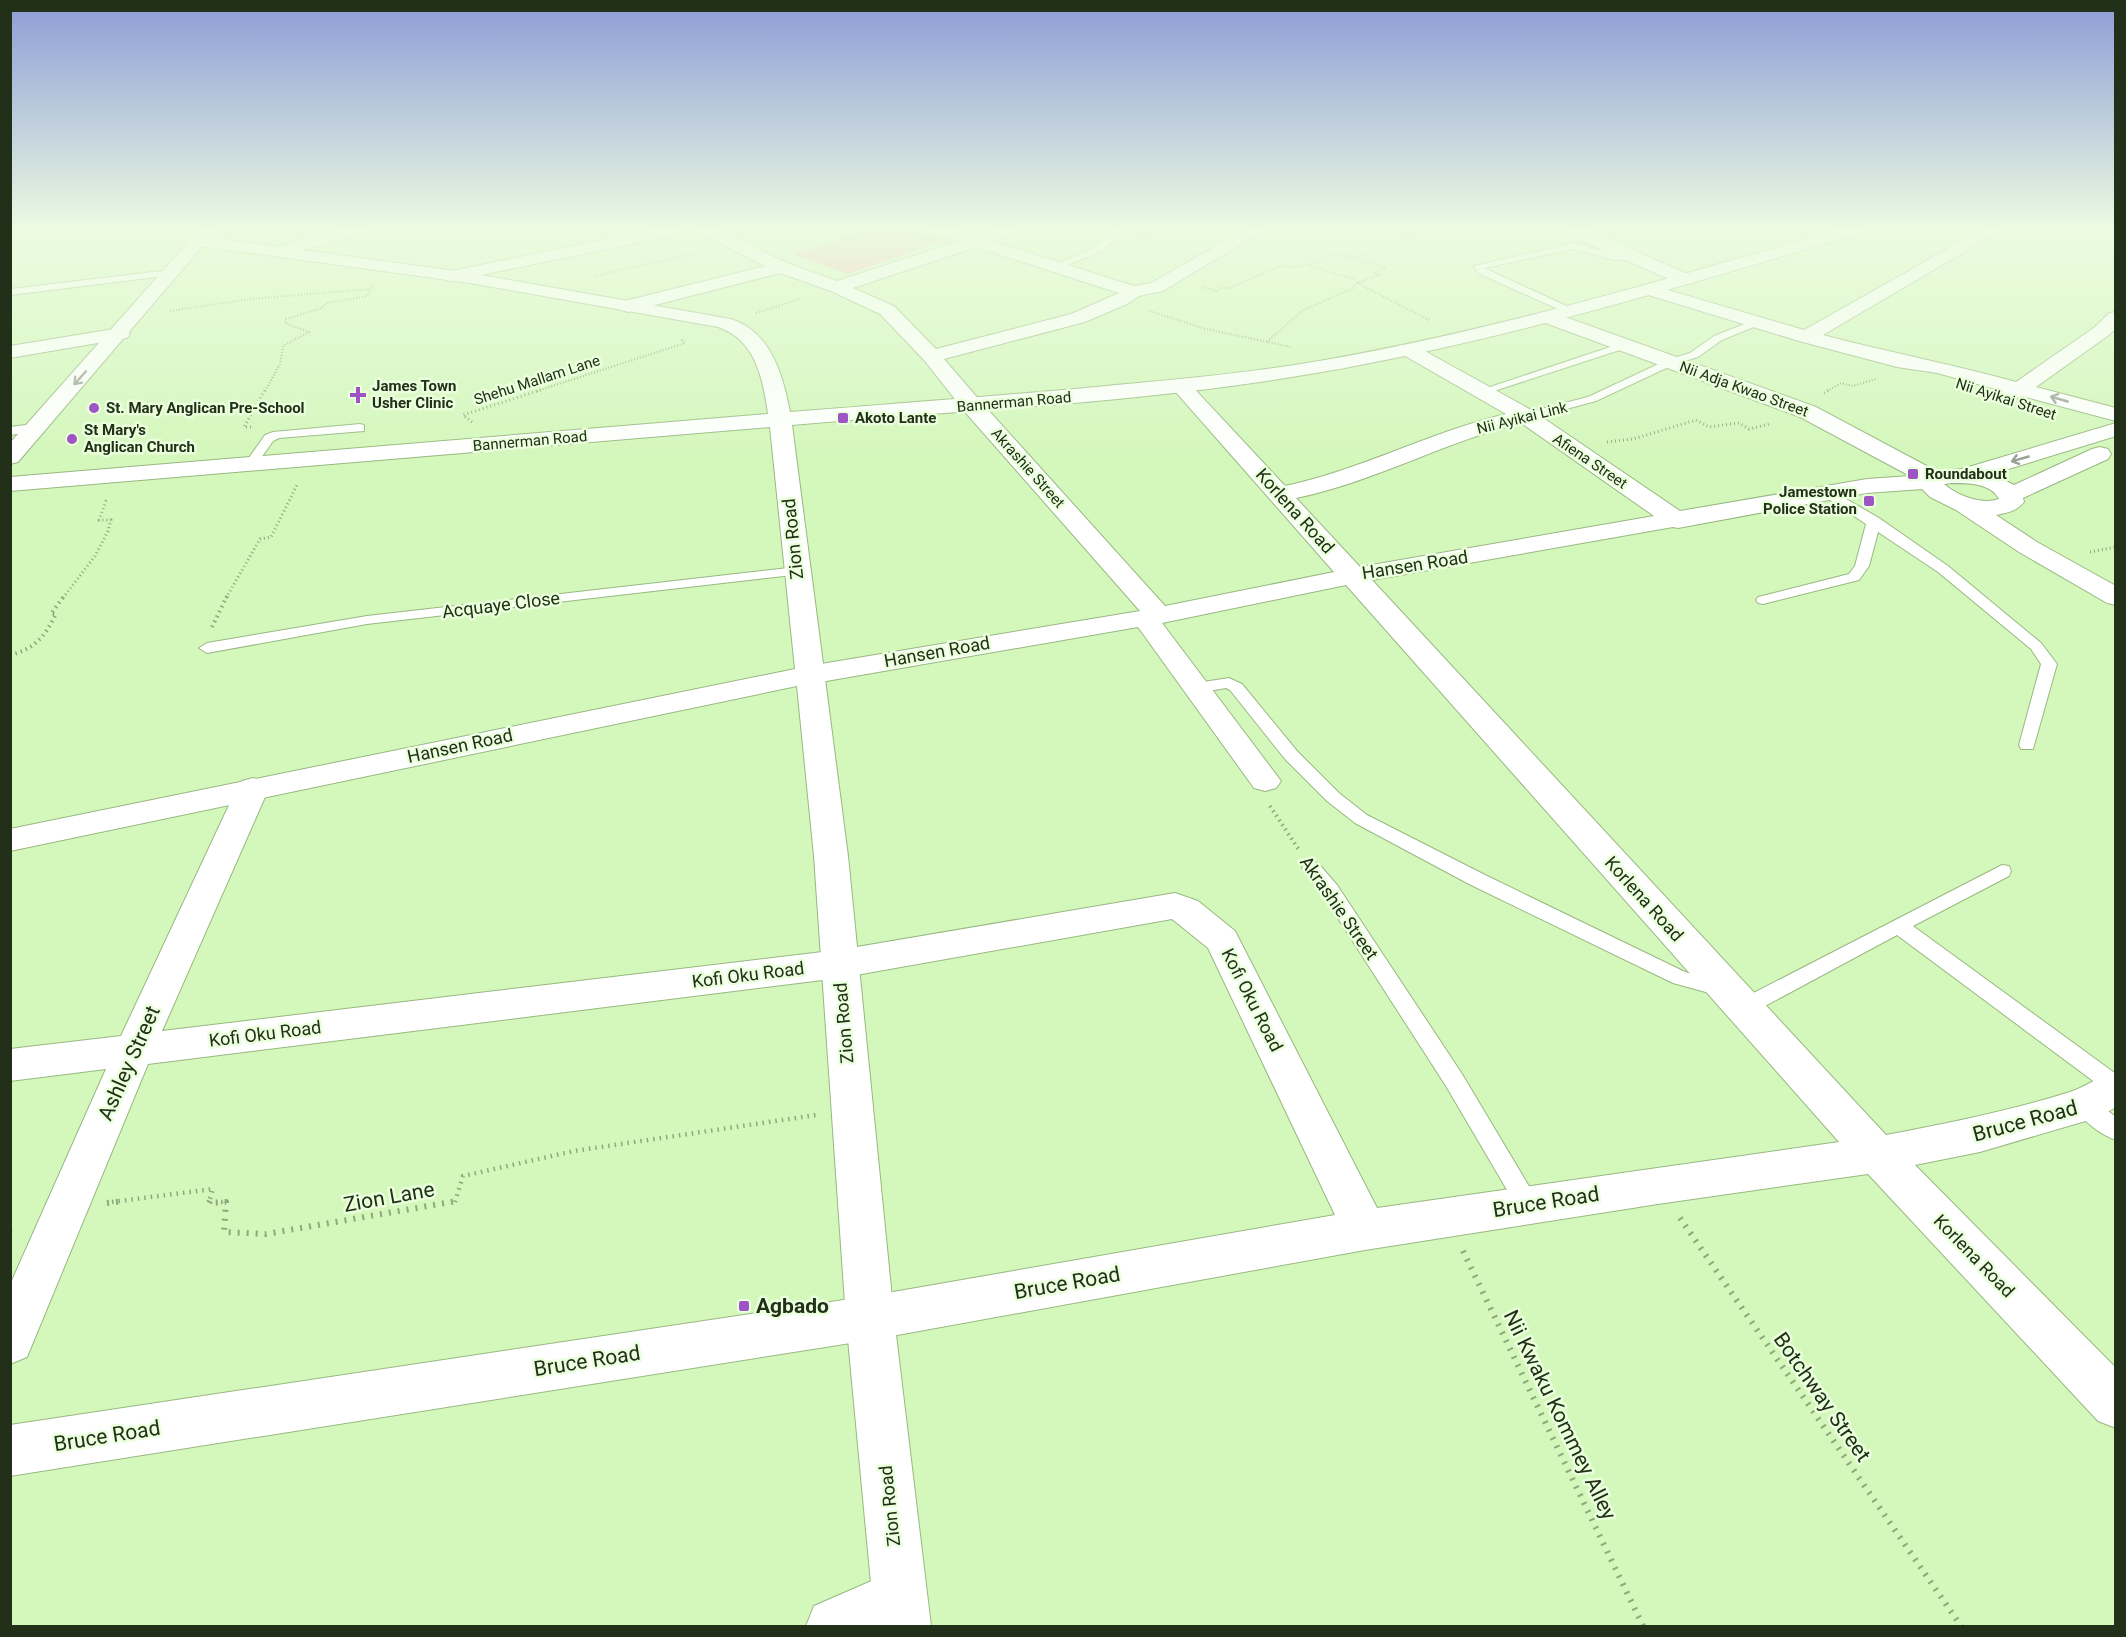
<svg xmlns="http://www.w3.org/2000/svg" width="2126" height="1637" font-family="Roboto,sans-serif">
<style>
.green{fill:#faacb4}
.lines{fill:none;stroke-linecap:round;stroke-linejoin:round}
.lane-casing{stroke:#98b881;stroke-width:2}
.street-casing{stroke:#98b881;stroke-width:2}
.secondary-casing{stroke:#98b881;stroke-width:2}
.primary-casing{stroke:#98b881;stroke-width:2}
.path-far4{stroke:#8ea87c;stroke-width:2;stroke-dasharray:1 2;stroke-linecap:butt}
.path-far3{stroke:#8ea87c;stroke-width:3;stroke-dasharray:1 3;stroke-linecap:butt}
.path-far2{stroke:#8ea87c;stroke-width:4;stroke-dasharray:1.5 4;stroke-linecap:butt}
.path-far1{stroke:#8ea87c;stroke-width:4.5;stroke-dasharray:1.5 5;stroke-linecap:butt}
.path{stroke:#8ea87c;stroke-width:6;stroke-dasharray:2 7;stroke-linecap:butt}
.lane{fill:#fff;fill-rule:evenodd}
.street{fill:#fff;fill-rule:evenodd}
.secondary{fill:#fff;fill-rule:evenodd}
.primary{fill:#fff;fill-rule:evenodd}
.oneway{stroke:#9ca198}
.poi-dot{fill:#9f54c6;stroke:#eaffdc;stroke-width:2}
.labels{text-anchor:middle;stroke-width:5;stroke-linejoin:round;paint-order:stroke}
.far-street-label{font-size:15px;fill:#222f19;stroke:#eaffdc}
.far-poi-label{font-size:15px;font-weight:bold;fill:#222f19;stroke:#eaffdc;text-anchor:start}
.street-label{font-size:18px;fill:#222f19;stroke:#eaffdc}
.near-street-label{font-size:21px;fill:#222f19;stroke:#eaffdc}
.near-poi-label{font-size:21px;font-weight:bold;fill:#222f19;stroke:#eaffdc;text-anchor:start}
</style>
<rect width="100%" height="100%" fill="#d4f7bc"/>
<path class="green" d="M871 229H905L943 241 848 274 793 254Z"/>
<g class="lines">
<g class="lane-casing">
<path id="lane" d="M1116 229H1125L1102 251 1058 269 1050 267 1096 247Z
M1574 243 1611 253H1631L1636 256 1631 259 1615 260 1574 249 1484 268 1573 309V313L1569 314 1478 273 1474 266Z
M170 270 173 271V275L10 295V289Z
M1757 319 1761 320V324L1722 340 1698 357 1675 364 1596 401 1525 420 1519 416 1521 414 1588 397 1667 360 1690 353 1714 336Z
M1625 342 1629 343V347L1485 394 1481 395 1475 392Z
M34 424 38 425V431L10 435V427Z
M360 424 364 425V431L279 438 273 441 254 468H246L244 465 265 435 273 432Z
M1829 489 1879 518 1948 566 2041 643 2057 664 2033 749H2021L2019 745 2041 664 2031 649 1938 572 1878 532 1869 566 1859 580 1763 604 1758 603 1756 600 1758 597 1849 574 1855 566 1866 524 1824 496 1823 493Z
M797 567 804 571 802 574 367 624 207 653 199 648 207 643 367 616Z
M1229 678 1242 684 1297 751 1339 793 1367 815 1483 874 1685 972 1727 983 1730 988 1727 993 1720 996 1673 983 1469 884 1355 823 1327 801 1285 759 1230 690 1226 688 1197 693 1189 688 1197 683Z
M1311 862 1318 863 1337 885 1462 1074 1536 1198 1540 1205 1536 1212 1528 1215 1520 1212 1446 1086 1323 895 1302 868 1304 863Z
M2002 865 2009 866 2011 871 2009 876 1913 926 2116 1074V1095L2108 1092 1897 935 1752 1013 1745 1015 1738 1013 1735 1007 1738 1001Z
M2084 1096 2092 1099 2116 1117V1140C2101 1135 2080 1119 2073 1105L2076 1099Z"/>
</g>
<g class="street-casing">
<path id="street" d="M342 229H369L367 232 282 256 274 251 276 247Z
M656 229H689L681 234 452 281 446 280 443 276 446 272 452 271Z
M695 229H716L787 263 837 281 959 241 931 232 929 229H954L975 236 996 229H1021L1019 232 992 241 1134 286 1151 283 1246 229H1266L1163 291 1139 296 1127 304 1085 322 944 359 981 402 1165 606 1334 572 1174 390 1171 386 1174 382 1181 380 1188 382 1285 486C1361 470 1430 432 1506 414L1400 353 1397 349 1400 345H1414L1533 411 1680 511 1867 479 1910 476 1800 417 1540 321 1538 317 1540 313H1554L1816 407 1936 471 1962 469 2116 423V436L1992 474 2014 485 2092 449 2100 447 2108 449 2111 454 2108 459 2023 498 2024 502C2017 511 2007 513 1996 515L2037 542 2116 586V605L2107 603 2019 552 1956 510 1930 497 1922 489 1867 493 1678 528 1673 527 1372 580 1886 1135C1948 1123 2009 1111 2070 1092 2086 1087 2099 1076 2116 1071V1107L2099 1117 1980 1152 1915 1165 2116 1368V1428L2098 1421 1868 1174 1658 1204 1365 1250 870 1340 10 1476V1425L870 1296 1335 1215 1208 948 1172 919 839 978 148 1064 27 1357 10 1364V1285L106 1069 10 1081V1049L121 1036 237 788 242 781 253 778 264 781 269 788 162 1031 839 950 1175 893 1198 901 1235 931 1377 1208 1839 1142 1346 585 1162 623 1281 781 1276 788 1265 791 1254 788 1138 627 809 684 799 681 795 675 799 669 809 666 1140 611 965 412 924 360 880 314 831 291 780 273 628 312 621 310 619 306 621 302 765 266 697 232ZM976 247 1119 293 1071 314 936 349 894 306 853 288ZM1521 423 1654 516 1360 567 1296 498C1374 482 1444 442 1521 423ZM1951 483C1968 483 1991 483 1999 499 1981 505 1958 496 1944 484Z
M1568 229H1586L1692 276 1695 280 1692 284H1680L1578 239Z
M1983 229H2003L1823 335C1887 352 1952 364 2016 382L2095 327 2109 313 2116 312V328L2109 335 2036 387 2116 408V421L2022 396 2009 402 2002 400 1999 396 2003 391 1937 373 1897 367 1799 341 1645 294 1642 290 1645 286 1651 285 1804 330Z
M899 1569 918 1578 927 1597 918 1616 896 1626H806L814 1606Z"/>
</g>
<g class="secondary-casing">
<path id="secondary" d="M1840 229H1866L1864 232C1683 286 1502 341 1316 373 1143 403 966 410 792 425L848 856 894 1318 931 1626H875L846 1318 814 856 797 686 10 851V829L795 669 770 427 10 491V477L768 414C763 379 756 340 718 327L470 283 200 246 194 245 192 241 194 237 200 236 470 273 731 319C771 332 783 375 790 412 902 403 1015 395 1127 384 1191 378 1256 372 1319 361 1496 330 1668 279 1840 229Z
M120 328 127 330 130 334 127 338 10 358V346Z"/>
</g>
<g class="primary-casing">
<path id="primary" d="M200 229H217L18 462 10 464V443Z"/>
</g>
<path class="path-far4" d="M1507 229 1537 233
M1137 235 1182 247
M1311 264 1312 267 1354 279 1363 286 1431 321
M594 276 701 252
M1202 287 1217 291 1223 287 1227 289 1281 266 1297 267 1311 264 1334 253 1355 258 1371 250 1379 251 1423 229
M170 311 250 299 370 289
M1150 311 1206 329 1291 347
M756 313 800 299
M1267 342 1302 311 1353 288 1357 283 1379 275 1374 273 1385 268 1355 258
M265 391 280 364 283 346 309 332 285 323 286 319 322 308 326 303 367 296 370 289 374 287
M537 391 685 343 682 340 684 339
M1827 391 1841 383 1853 386 1876 379"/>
<path class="path-far3" d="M1824 393 1830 390
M472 422 463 415 541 390
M251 427H244L265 390
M1607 442 1633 439 1696 420 1709 427 1739 423 1749 429 1770 424
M2090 552 2116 547
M63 598 95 556 108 531 111 520H99L106 501H108
M226 598 260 539 271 537 298 483"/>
<path class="path-far2" d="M212 627 227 596
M10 655C35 649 45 636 56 614H51L64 596
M1270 806 1299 850"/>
<path class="path-far1" d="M112 1202 213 1189 209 1202
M221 1202H226
M455 1202 463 1176 574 1151 816 1115"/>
<path class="path" d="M210 1201 209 1203 226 1202 224 1232 266 1234 457 1201
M107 1203 124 1201
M1680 1218 1961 1626
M10 1229 19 1228
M1463 1251 1643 1626"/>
<use href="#lane" class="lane"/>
<use href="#street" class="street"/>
<use href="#secondary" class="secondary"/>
<use href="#primary" class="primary"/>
</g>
<defs><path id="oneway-shaft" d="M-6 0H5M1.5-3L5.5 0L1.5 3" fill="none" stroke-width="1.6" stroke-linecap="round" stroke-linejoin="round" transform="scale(1.5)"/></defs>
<g class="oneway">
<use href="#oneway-shaft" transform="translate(80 378) rotate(132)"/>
<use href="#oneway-shaft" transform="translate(2059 399) rotate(-164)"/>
<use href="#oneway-shaft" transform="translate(2020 459) rotate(164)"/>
</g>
<linearGradient id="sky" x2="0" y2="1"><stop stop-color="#8c9cd6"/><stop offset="0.5" stop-color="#ecfbe1"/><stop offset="1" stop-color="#ecfbe1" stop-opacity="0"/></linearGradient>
<rect width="2126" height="458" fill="url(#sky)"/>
<g class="poi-dot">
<path d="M355 386h6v6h6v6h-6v6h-6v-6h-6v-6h6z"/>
<circle cx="94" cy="408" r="6"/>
<rect x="837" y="412" width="12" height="12" rx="3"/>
<circle cx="72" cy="439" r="6"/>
<rect x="1907" y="468" width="12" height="12" rx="3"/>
<rect x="1863" y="495" width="12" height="12" rx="3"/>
<rect x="738" y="1300" width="12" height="12" rx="3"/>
</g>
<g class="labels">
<g class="far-street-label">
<text transform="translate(537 380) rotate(-18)" y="5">Shehu Mallam Lane</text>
<text transform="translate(1744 389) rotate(20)" y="5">Nii Adja Kwao Street</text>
<text transform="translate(2006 399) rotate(18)" y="5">Nii Ayikai Street</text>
<text transform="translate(1014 402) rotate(-5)" y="5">Bannerman Road</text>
<text transform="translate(1522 418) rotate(-14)" y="5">Nii Ayikai Link</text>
<text transform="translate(530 441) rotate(-5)" y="5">Bannerman Road</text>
<text transform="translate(1590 461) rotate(34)" y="5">Afiena Street</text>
<text transform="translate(1028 468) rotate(48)" y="5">Akrashie Street</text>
</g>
<g class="far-poi-label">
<text x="372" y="391">James Town<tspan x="372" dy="17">Usher Clinic</tspan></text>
<text x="106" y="413">St. Mary Anglican Pre-School</text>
<text x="855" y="423">Akoto Lante</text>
<text x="84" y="435">St Mary's<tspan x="84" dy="17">Anglican Church</tspan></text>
<text x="1925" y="479">Roundabout</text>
<text x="1857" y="497" text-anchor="end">Jamestown<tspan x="1857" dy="17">Police Station</tspan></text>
</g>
<g class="street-label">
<text transform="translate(1295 511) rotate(48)" y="6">Korlena Road</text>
<text transform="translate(793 539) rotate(-96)" y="6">Zion Road</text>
<text transform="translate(1415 565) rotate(-9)" y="6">Hansen Road</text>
<text transform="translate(501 605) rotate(-7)" y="6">Acquaye Close</text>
<text transform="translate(937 652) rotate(-10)" y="6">Hansen Road</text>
<text transform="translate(460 746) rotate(-12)" y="6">Hansen Road</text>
<text transform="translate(1644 899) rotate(48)" y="6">Korlena Road</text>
<text transform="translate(1339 908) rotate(55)" y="6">Akrashie Street</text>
<text transform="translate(748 975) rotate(-7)" y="6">Kofi Oku Road</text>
<text transform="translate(1252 1000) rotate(63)" y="6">Kofi Oku Road</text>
<text transform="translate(844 1023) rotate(-95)" y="6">Zion Road</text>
<text transform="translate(265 1034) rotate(-7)" y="6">Kofi Oku Road</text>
<text transform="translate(1974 1256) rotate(46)" y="6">Korlena Road</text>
<text transform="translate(890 1506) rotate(-96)" y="6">Zion Road</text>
</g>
<g class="near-street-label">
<text transform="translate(129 1063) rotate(-66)" y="7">Ashley Street</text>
<text transform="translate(2025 1121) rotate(-15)" y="7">Bruce Road</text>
<text transform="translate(389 1197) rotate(-10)" y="7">Zion Lane</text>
<text transform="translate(1546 1202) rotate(-9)" y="7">Bruce Road</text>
<text transform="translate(1067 1283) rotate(-10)" y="7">Bruce Road</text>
<text transform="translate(587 1361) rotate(-9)" y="7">Bruce Road</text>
<text transform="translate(1822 1397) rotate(55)" y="7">Botchway Street</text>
<text transform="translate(1560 1415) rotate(64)" y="7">Nii Kwaku Kommey Alley</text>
<text transform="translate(107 1436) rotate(-9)" y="7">Bruce Road</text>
</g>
<g class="near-poi-label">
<text x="756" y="1313">Agbado</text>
</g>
</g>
<rect width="2126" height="1637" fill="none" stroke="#222f19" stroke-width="24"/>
</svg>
